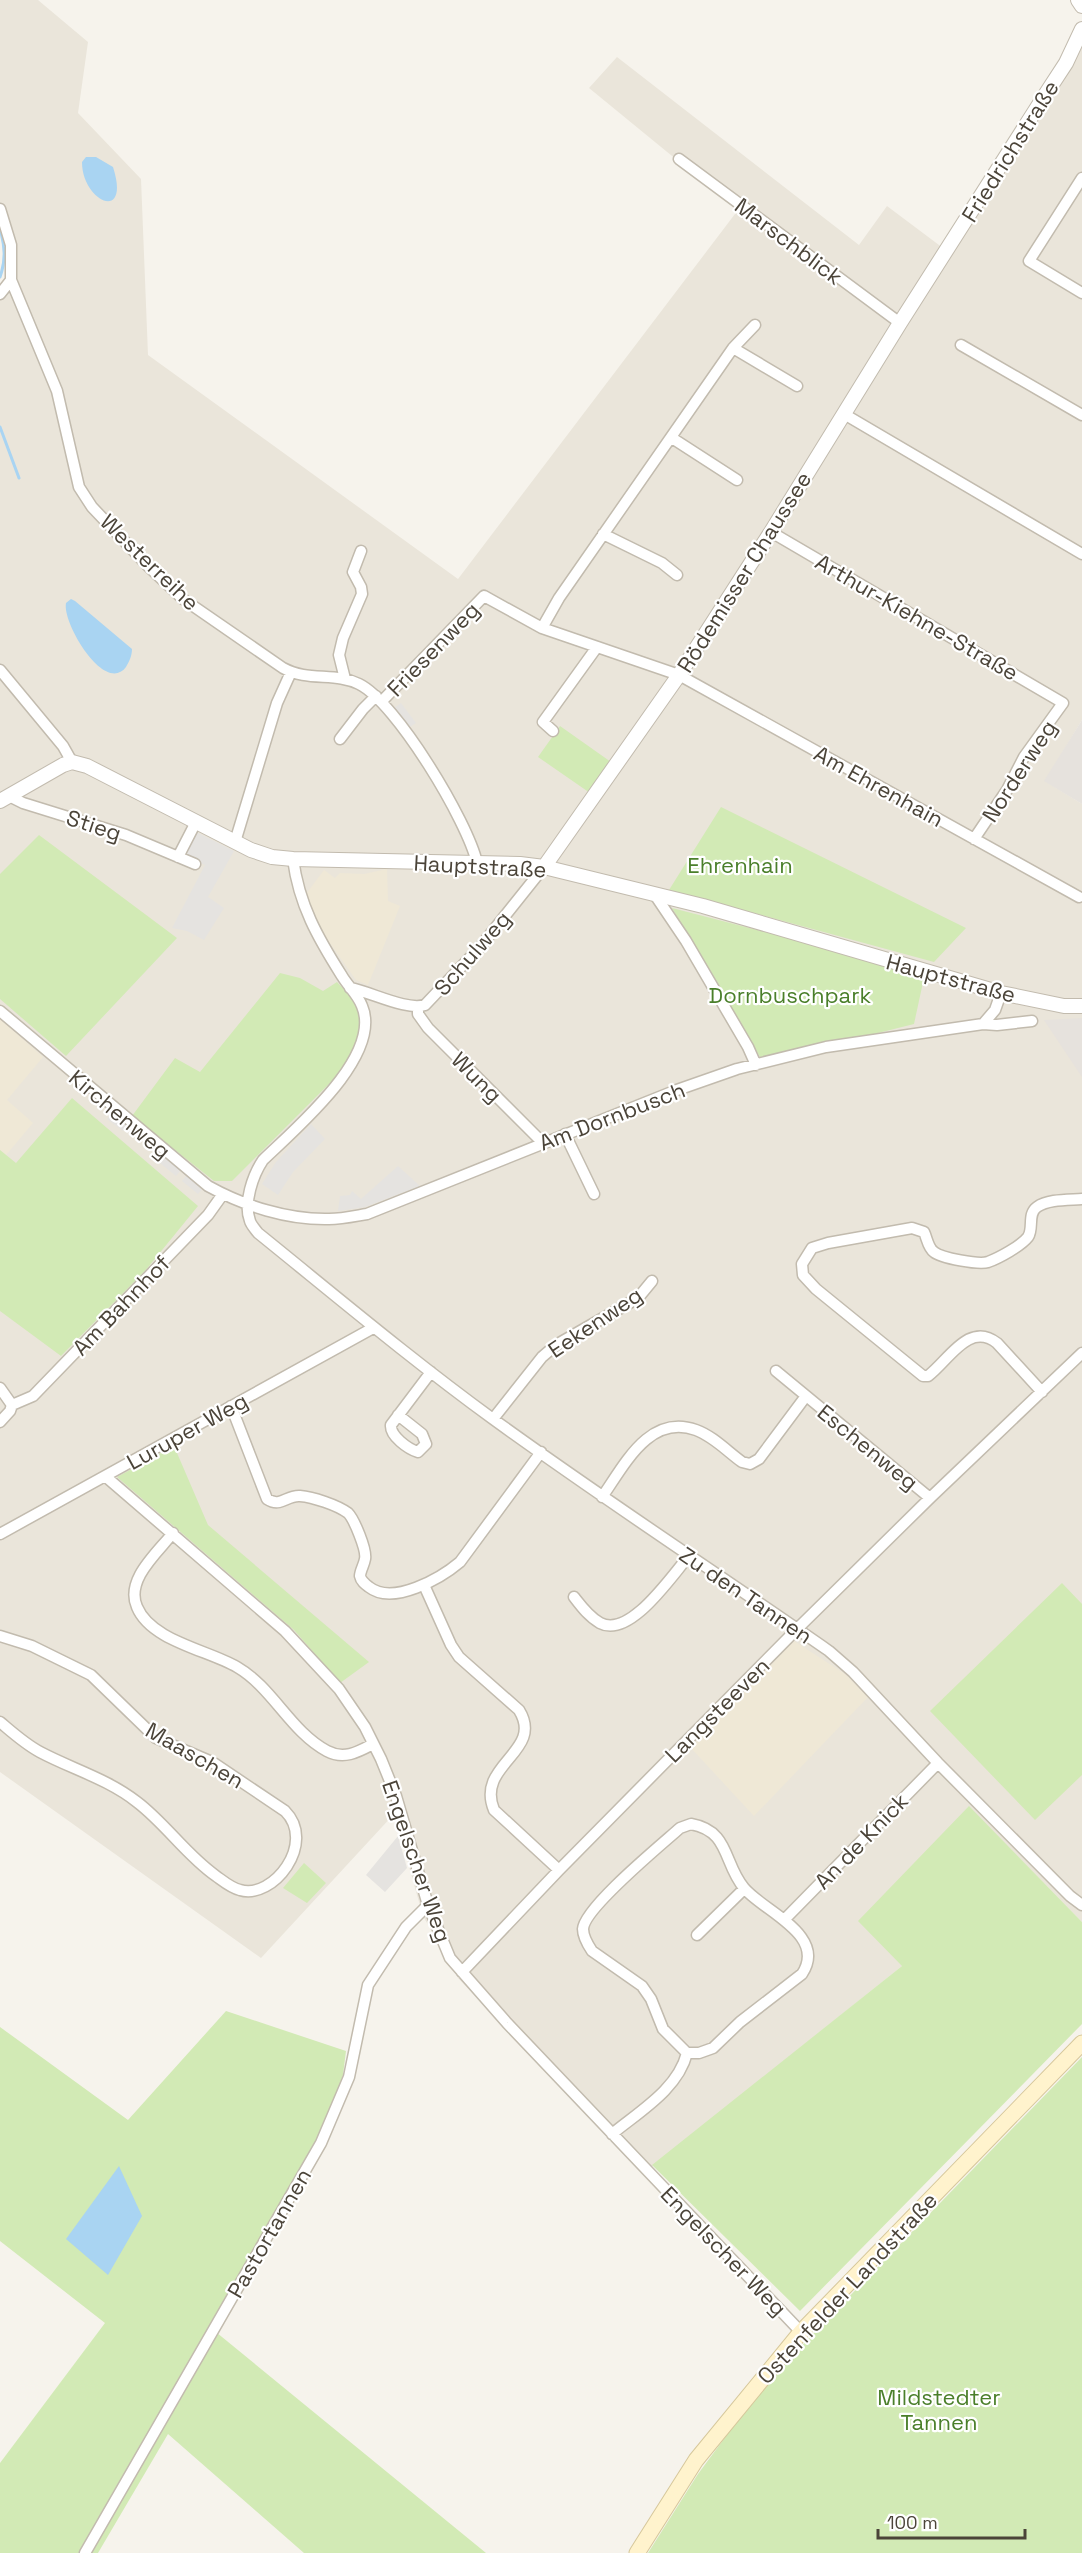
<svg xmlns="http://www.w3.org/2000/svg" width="1082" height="2553" font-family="'Space Grotesk',sans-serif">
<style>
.residential{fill:#eae5da}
.industrial{fill:#e6e2dd}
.education{fill:#efe8d6}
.green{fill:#d2eab5}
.parking{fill:#e5e3e0}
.water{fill:#a9d4f2}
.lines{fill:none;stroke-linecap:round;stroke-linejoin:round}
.stream{stroke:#a9d4f2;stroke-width:3}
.minor-casing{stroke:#c2bbae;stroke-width:13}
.tertiary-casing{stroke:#c2bbae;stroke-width:16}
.secondary-casing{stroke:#d6c79b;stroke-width:17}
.minor{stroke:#fff;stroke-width:10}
.tertiary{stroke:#fff;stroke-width:14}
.secondary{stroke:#fff3cd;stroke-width:15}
.labels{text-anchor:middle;stroke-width:4.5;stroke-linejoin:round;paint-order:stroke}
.street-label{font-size:22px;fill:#4b4439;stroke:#fff}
.park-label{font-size:22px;fill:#4a7f2a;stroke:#fff}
</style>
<rect width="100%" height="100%" fill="#f6f3ec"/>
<path class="residential" d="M0 0H38L88 42 78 113 141 179 148 355 458 579 738 210 589 88 617 57 859 245 887 206 951 254 1082 45V720L1045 781 1082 804V1922L969 1807 902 1966 643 2174 458 1978 423 1916 394 1814 261 1958 0 1772V285L7 277 8 245 0 215Z"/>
<path class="industrial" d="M1082 720V804L1044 781Z
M1082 1018V1077L1044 1020Z"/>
<path class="education" d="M387 869 388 901 400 906 368 985 356 980 315 922 306 894 324 870 335 878 340 873 364 874Z
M0 1019 43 1057 7 1100 33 1123 6 1155 0 1150Z
M794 1641 845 1674 868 1697 754 1816 691 1748Z"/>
<path class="green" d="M560 726 611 762 590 793 538 757Z
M721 807 966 928 934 962 669 890Z
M39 835 177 938 66 1056 0 999V874Z
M672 908 925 973 914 1024 854 1039 760 1057Z
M280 973 300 978 323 991 337 982C343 989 355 998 359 1006 368 1029 356 1050 345 1068L232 1181H214L132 1116 175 1058 200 1072Z
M72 1098 198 1206 145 1271 61 1356 0 1311V1150L16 1163Z
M174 1446 208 1525 369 1662 340 1683 294 1630 117 1477Z
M1062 1583 1082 1604V1775L1035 1820 930 1711Z
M969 1806 1082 1922V2024L800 2311 652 2165 902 1966 858 1921Z
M304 1863 326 1883 307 1903 283 1888Z
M226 2011 346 2051 343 2075 321 2136 211 2328 486 2553H304L168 2434 98 2553H0V2463L105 2323 0 2241V2027L128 2120Z
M1082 2057V2553H648L698 2474 752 2401 807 2340Z"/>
<path class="parking" d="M401 703 416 723 408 728 394 708Z
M196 832 234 851 208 897 224 908 204 940 187 931 172 928 205 865 184 856Z
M112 1113 128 1126 123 1131 107 1119Z
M311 1124 325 1139 293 1172 278 1195 262 1184 276 1162Z
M165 1157 181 1170 176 1176 160 1163Z
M398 1166 420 1186 365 1207 338 1211 340 1196 350 1195 352 1191 361 1199Z
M187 1175 203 1188 198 1194 182 1181Z
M398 1836 407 1868 385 1892 366 1875Z"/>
<path class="water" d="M86 157H96L113 167C131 223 82 202 82 162Z
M71 599 75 601 132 649C132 656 129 662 126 667 105 695 62 623 66 603Z
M119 2166 142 2216 108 2275 66 2239Z"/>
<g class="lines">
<path class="stream" d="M0 229C5 246 6 260 0 277
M0 427 19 478"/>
<g class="minor-casing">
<path id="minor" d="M679 159 900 323
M1082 178 1029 261 1082 293
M0 209 11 245V280L57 391 79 487 92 507 148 566 183 599 283 668C308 682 335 672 359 684 396 702 468 822 477 863
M0 294 11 280
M961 345 1082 415
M733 348 797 386
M844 414 1082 554
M672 438 737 480
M771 532 1063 703 1024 757 1007 790 974 839
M603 534 662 563 677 575
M542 628 559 598 733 348 755 325
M0 670 63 746 72 762
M345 679 339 655 343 638 362 594 361 587 353 572 361 551
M382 701 484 596 542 628 679 675 1079 897
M553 731 543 722 597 647
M340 739 363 709 376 696
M9 796 23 803 126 835 195 864
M235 842 277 703 291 672
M178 857 196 822
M293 859C299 905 318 938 342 976 348 986 358 995 362 1006 383 1056 295 1129 263 1160 253 1175 243 1203 250 1221 251 1225 256 1230 258 1233 336 1296 412 1360 493 1419 603 1499 717 1573 829 1651L853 1672 938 1763 1070 1896 1082 1905
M655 895 686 941 748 1047 756 1065
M350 988C371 992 407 1011 425 1005L480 947 544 867
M418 1007V1014L428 1028 543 1143
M0 1011 208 1186C244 1206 288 1220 329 1219 342 1219 355 1216 367 1214L677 1090 737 1069 826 1047 983 1024 995 1010 1001 993
M983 1024 997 1025 1032 1021
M565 1134 594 1194
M776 1371 930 1498
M0 1388 12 1405 10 1411 0 1422
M1042 1392 997 1343C969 1321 949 1360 928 1376H923L816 1289 803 1275 802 1264 812 1248 828 1243 912 1228 924 1232C927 1238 928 1248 934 1252 941 1258 979 1265 988 1262 999 1258 1021 1246 1028 1237 1034 1228 1027 1214 1037 1207 1048 1199 1068 1200 1082 1199
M12 1405 33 1396 208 1215 223 1194
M231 1406 267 1499C281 1508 286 1495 300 1496 313 1497 337 1505 348 1513 354 1519 367 1550 365 1559 364 1565 360 1571 360 1576 361 1581 365 1584 369 1587 393 1606 441 1578 460 1562L541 1452
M398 1415 422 1434 426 1444 418 1452C408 1449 390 1436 391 1425L431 1372
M493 1419 542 1357 556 1345 638 1298 652 1281
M105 1476 285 1631 339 1689 365 1727 381 1759 396 1796 428 1905 450 1958 507 2023 801 2332
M602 1497C624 1466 649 1413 696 1430 713 1436 728 1452 742 1462L750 1464 759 1459 806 1396
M173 1533C157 1553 125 1580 137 1607 151 1641 208 1650 237 1667 273 1688 290 1731 327 1751 344 1760 358 1752 373 1744
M0 1534 373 1328
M424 1585 451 1645 459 1657 519 1710C545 1752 475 1764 494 1810L559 1870
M574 1597C581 1606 589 1617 600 1623 630 1639 672 1575 689 1556
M0 1636 32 1646 91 1675 156 1738 212 1762 285 1811C317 1843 273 1900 240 1890 231 1888 223 1881 216 1876 186 1855 166 1824 137 1802 108 1779 72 1769 40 1752 25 1744 13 1733 0 1722
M691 1824C730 1831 723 1863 744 1888 763 1911 828 1935 802 1974L740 2022 713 2048 699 2053H687L663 2029 651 1999 642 1986 592 1951C588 1945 583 1937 583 1929 584 1908 661 1845 680 1828Z
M784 1920 938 1763
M697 1935 744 1889
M462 1972 559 1870 797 1629 930 1498 1082 1353
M612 2134C640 2111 678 2089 687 2053
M85 2553 321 2143 349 2077 368 1985 406 1927 428 1905"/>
</g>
<g class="tertiary-casing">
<path id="tertiary" d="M1078 0 1082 6
M0 801 63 765 72 762 87 766 251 850 272 857 293 859 520 864 544 867 703 906 1001 993 1064 1006H1082
M544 867 679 675 771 532 900 323 1049 89 1066 63 1082 29"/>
</g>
<g class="secondary-casing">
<path id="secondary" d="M637 2553 696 2460 801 2332 1082 2043"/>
</g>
<use href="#minor" class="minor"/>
<use href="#tertiary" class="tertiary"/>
<use href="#secondary" class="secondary"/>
</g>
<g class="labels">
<g class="street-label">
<text transform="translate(1010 151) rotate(-58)" y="8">Friedrichstraße</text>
<text transform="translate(789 241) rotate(37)" y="8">Marschblick</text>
<text transform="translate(150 562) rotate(44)" y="8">Westerreihe</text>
<text transform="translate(744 572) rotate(-58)" y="8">Rödemisser Chaussee</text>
<text transform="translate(917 617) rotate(30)" y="8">Arthur-Kiehne-Straße</text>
<text transform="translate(433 649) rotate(-46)" y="8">Friesenweg</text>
<text transform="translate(1019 771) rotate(-57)" y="8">Norderweg</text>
<text transform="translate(879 786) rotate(29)" y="8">Am Ehrenhain</text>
<text transform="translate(94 825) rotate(18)" y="8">Stieg</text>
<text transform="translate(480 866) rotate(3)" y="8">Hauptstraße</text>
<text transform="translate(472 953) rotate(-49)" y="8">Schulweg</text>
<text transform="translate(951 978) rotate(15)" y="8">Hauptstraße</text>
<text transform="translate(477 1077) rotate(45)" y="8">Wung</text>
<text transform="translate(120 1114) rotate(40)" y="8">Kirchenweg</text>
<text transform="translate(612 1116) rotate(-21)" y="8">Am Dornbusch</text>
<text transform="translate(121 1305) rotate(-46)" y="8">Am Bahnhof</text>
<text transform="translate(595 1322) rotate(-34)" y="8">Eekenweg</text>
<text transform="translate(187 1431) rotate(-29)" y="8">Luruper Weg</text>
<text transform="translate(868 1447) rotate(39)" y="8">Eschenweg</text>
<text transform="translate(746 1595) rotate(34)" y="8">Zu den Tannen</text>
<text transform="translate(717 1710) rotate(-45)" y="8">Langsteeven</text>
<text transform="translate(195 1755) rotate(30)" y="8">Maaschen</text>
<text transform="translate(861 1841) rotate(-46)" y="8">An de Knick</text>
<text transform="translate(417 1861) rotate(71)" y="8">Engelscher Weg</text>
<text transform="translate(269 2233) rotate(-60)" y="8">Pastortannen</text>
<text transform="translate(724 2251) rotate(46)" y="8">Engelscher Weg</text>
<text transform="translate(847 2288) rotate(-47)" y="8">Ostenfelder Landstraße</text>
</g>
<g class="park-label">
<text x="740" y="873">Ehrenhain</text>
<text x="790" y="1003">Dornbuschpark</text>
<text x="939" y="2405">Mildstedter<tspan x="939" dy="25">Tannen</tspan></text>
</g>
</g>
<path d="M878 2529v9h147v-9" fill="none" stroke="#4b4439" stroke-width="3"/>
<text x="887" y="2529" font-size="18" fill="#4b4439" stroke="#ffffff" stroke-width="4.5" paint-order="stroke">100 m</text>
</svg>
